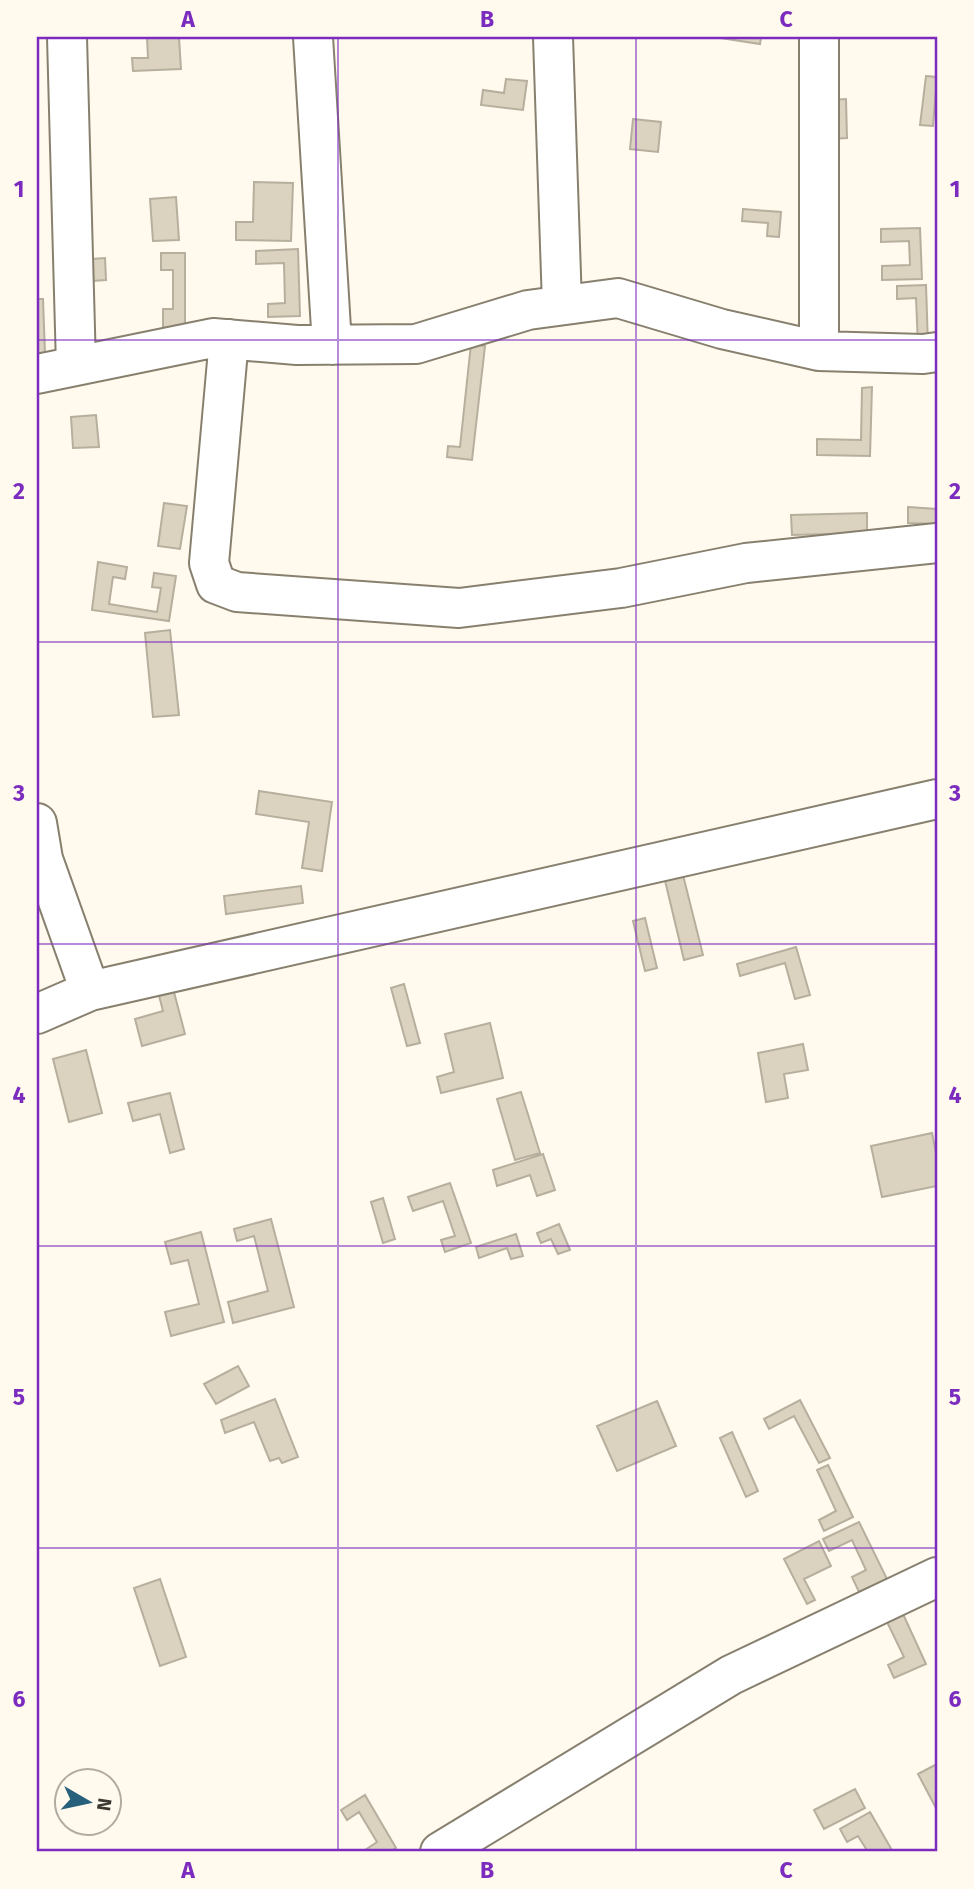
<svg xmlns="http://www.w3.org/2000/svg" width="974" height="1889" font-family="'Fira Sans',sans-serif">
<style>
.building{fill:#dbd2bf;stroke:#b7af9d;stroke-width:2}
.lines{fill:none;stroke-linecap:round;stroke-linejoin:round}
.minor-casing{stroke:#87806e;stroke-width:42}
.minor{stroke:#fff;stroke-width:38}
.grid{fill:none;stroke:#7b2cbf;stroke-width:2;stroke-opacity:0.55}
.neatline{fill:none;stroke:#7b2cbf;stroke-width:2.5}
.grid-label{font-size:23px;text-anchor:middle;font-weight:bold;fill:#7b2cbf}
</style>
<rect width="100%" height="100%" fill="#fff9ee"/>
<path class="building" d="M147 37H179L181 69 133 71 132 58H148Z
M714 37H761L760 44Z
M926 76 937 77 933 126 920 125Z
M506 79 527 81 523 110 481 105 483 90 504 93Z
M846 99 847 138 831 139 830 100Z
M633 119 661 122 658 152 630 149Z
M254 182 293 183 291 241 236 240V222H253Z
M176 197 179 240 153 241 150 199Z
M743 209 781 212 779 237 767 236 768 223 742 221Z
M920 228 922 279 882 280V266L910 265 909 241 881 242V229Z
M298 249 300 316 268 317V304L285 303 284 263 256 264V251Z
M161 253H185V329H163V309H173V270H161Z
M105 258 106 280 92 281 91 259Z
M926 285 928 345H918L916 298 897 299V286Z
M37 299H43L45 354H37Z
M471 344 485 346 472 460 447 457 448 446 460 447Z
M872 387 870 456 817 455V439L861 440 862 388Z
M96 415 99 447 73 448 71 417Z
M164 503 187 506 180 549 158 546Z
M908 507 937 509V524L908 523Z
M867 513V533L792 535 791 515Z
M98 562 127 567 125 579 113 577 109 604 157 612 161 588 152 587 154 573 176 576 169 621 92 610Z
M170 630 179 715 153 717 145 633Z
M259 791 332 802 322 871 302 868 309 822 256 814Z
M680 863 703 955 684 960 662 868Z
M301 886 303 903 226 914 224 896Z
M645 918 657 968 645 971 633 921Z
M796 947 810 995 795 999 785 963 740 976 737 964Z
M170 977 185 1034 142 1046 135 1019 163 1011 155 980Z
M404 984 420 1043 407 1046 391 988Z
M490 1023 503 1078 441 1093 437 1077 454 1072 445 1034Z
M803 1044 808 1070 784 1074 788 1098 766 1102 758 1053Z
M86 1050 102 1113 69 1122 53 1059Z
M521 1092 540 1153 515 1160 497 1099Z
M170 1093 184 1149 170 1153 160 1114 133 1121 128 1103Z
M932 1133 937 1158V1186L882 1197 871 1146Z
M543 1154 555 1190 537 1196 530 1175 497 1186 493 1170Z
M450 1183 471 1243 445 1252 441 1240 455 1236 443 1201 413 1211 408 1197Z
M383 1198 395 1239 383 1243 371 1202Z
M271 1219 294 1307 233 1323 228 1302 268 1291 254 1236 237 1241 234 1229Z
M559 1224 570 1250 558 1254 551 1239 541 1243 537 1233Z
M201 1232 224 1322 171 1336 165 1312 199 1304 188 1260 171 1264 165 1242Z
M516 1234 523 1256 511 1259 507 1248 479 1258 476 1247Z
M238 1366 249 1386 216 1404 204 1384Z
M275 1399 298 1457 282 1463 279 1458 270 1461 254 1422 225 1433 221 1420Z
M800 1400 830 1458 819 1463 794 1416 769 1429 764 1419Z
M657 1401 676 1446 617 1471 597 1426Z
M732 1432 758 1491 746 1497 720 1438Z
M828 1465 853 1517 824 1531 819 1520 836 1511 817 1470Z
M859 1522 887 1579 859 1592 852 1577 866 1570 852 1540 829 1551 823 1539Z
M819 1541 831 1566 804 1579 815 1600 807 1604 784 1559Z
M160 1579 186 1657 160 1666 134 1588Z
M903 1614 926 1664 894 1678 888 1665 904 1657 887 1622Z
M937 1764V1810L918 1774Z
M855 1789 865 1808 824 1829 814 1810Z
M365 1795 396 1848 389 1852H366L365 1850 377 1842 359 1812 347 1820 341 1810Z
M870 1812 893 1852H868L858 1836 847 1842 840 1829Z"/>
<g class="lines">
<g class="minor-casing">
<path id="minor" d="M67 37 76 366
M313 37 332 345
M553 37 562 305
M819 37V351
M229 339 209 563 216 584 237 592 459 608 621 588 746 563 937 543
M37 374 213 338 297 345 416 344 528 310 618 298 722 329 819 351 923 354 937 352
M37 823 43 859 90 991
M37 1014 90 991 937 799
M440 1852 731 1675 937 1577"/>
</g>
<use href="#minor" class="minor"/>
</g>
<path class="grid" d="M338 37V1852M636 37V1852M37 340H937M37 642H937M37 944H937M37 1246H937M37 1548H937"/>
<rect width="974" height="1889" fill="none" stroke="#fff9ee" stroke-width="77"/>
<g transform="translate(88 1802) rotate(99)"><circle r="33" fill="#fff9ee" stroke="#b1aca2" stroke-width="2"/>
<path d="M0-5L12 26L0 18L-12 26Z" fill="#27607a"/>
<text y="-10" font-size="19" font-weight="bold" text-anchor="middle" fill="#3c3831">N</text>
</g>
<rect x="38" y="38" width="898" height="1812" class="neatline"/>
<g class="grid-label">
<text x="188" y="27">A</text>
<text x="487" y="27">B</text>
<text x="786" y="27">C</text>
<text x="19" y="197">1</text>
<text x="955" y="197">1</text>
<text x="19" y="499">2</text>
<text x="955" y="499">2</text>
<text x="19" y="801">3</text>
<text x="955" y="801">3</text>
<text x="19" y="1103">4</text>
<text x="955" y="1103">4</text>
<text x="19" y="1405">5</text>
<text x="955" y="1405">5</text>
<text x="19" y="1707">6</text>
<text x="955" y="1707">6</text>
<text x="188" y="1878">A</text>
<text x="487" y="1878">B</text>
<text x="786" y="1878">C</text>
</g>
</svg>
